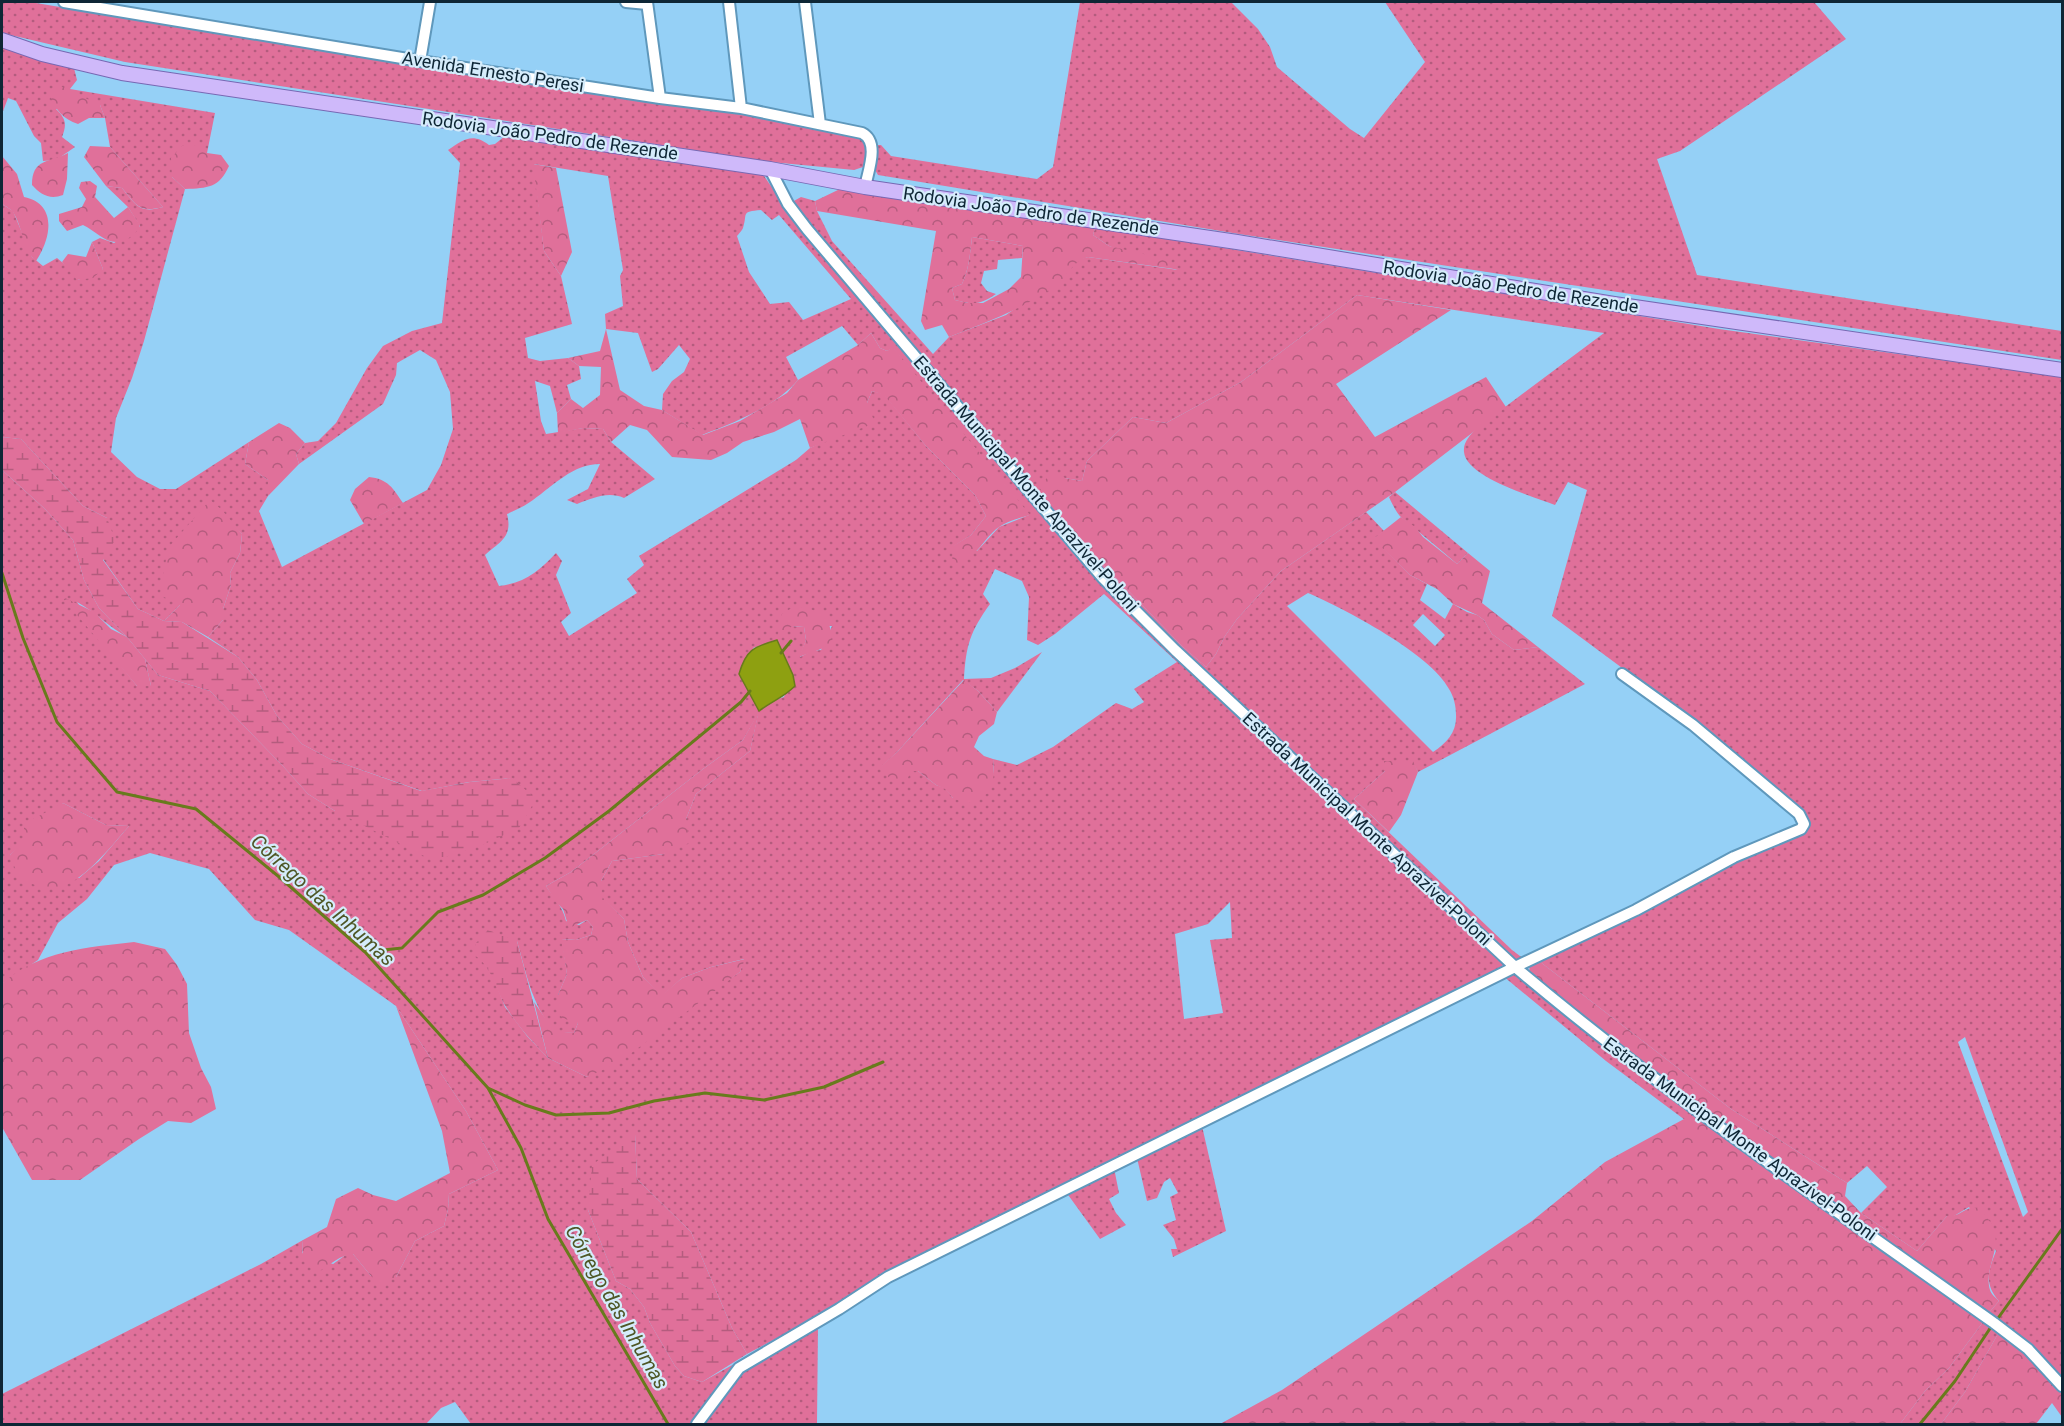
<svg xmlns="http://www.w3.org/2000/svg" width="2064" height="1426" font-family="Roboto,sans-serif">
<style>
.grass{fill:url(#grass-dots);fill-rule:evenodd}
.forest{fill:url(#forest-crowns);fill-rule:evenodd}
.wetland{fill:url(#wetland-marsh)}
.water{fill:#8ea011;stroke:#687b1c;stroke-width:1.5}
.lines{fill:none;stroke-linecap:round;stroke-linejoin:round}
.stream{stroke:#687b1c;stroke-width:3}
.minor-casing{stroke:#5f98bc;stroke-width:14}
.major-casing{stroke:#7768b3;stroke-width:16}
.minor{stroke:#fff;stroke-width:10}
.major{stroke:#cfb9fa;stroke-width:14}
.labels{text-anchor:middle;stroke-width:4.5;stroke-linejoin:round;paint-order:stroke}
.street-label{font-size:18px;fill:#0e2635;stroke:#d5ecfb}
.water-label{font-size:20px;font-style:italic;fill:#4e5726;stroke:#d5ecfb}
</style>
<defs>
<pattern id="grass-dots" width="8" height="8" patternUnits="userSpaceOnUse" patternTransform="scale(1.5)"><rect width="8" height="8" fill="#e0709a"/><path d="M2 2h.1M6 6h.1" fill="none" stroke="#b45c7e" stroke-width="1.8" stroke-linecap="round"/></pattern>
<pattern id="forest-crowns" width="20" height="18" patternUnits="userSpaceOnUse" patternTransform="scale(1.5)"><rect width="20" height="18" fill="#e0709a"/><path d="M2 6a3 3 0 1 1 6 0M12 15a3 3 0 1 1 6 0" fill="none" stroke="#b45c7e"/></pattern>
<pattern id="wetland-marsh" width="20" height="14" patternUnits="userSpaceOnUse" patternTransform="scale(1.5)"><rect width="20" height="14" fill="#e0709a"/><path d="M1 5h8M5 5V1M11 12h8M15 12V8" fill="none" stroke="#b45c7e"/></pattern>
</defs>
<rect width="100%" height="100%" fill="#95d0f6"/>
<path class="grass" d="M2 2H30L419 67 739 113 864 140C870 148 866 158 863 167L854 170 771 162 125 62 2 33Z
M1080 2H1231L1258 29 1270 47 1277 67 1350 129 1364 138 1425 62 1385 2H1814L1846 39 1680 151 1657 159 1697 275 2062 331V360L1239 234 878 175 874 168 875 145H881L891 156 1037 179 1053 167Z
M2 46 74 68 77 80 70 89 215 113 207 153 172 177 185 189 144 341 132 378 116 418 111 452 137 477 160 489H176L249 442 245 464 268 480V496L259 511 282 567 427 490 441 465 453 429 450 392 436 360 420 350 397 363 396 375 383 404 299 464 296 454 305 443 318 441 336 423 367 368 383 346 412 331 442 323 460 163 448 150C463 140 472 132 489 145L495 144 505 136 762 173 784 205 1101 580 1504 962 1503 965 1497 970 837 1306 747 1354 732 1328 691 1232 637 1179 635 1134 588 1210 616 1281 630 1289 644 1307 650 1323 675 1366 684 1376 702 1382 734 1364 692 1424H471L455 1402 441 1408 426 1424H2V1394L261 1264 303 1240 302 1253 333 1264 347 1254H353L371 1276 396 1277 415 1241 444 1226 448 1209 449 1194 498 1170 466 1111 396 1006 289 930 255 920 209 869 150 853 114 865 87 899 58 923 38 960 2 984V470L45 509 73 540 84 580 99 608 127 637C109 627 95 612 77 602L113 656 137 686H151L145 659 158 675 210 691 282 765 308 794 335 811 512 778 469 782 422 791 330 759 302 744 277 716 257 680 238 657 208 637 223 620V609L231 585 230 573 240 553 242 534 210 501 200 513 180 605 164 621 138 609 103 559 107 518 83 506 21 439 2 437V204L13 211 32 257 43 266 57 258 69 268 78 280 103 269 92 242 100 238 114 243 140 226 128 207 106 186 122 188C136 205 139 214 163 207L110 147 105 118 100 105 56 109C66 119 67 124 62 137L75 147 56 160 43 161 41 143 34 136 16 101 8 98 2 114ZM534 164 608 176 623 270 620 276 623 306 605 314 606 329 638 333 652 372 658 369 679 345 690 359 684 372 672 381 663 394 662 410 702 435C734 423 776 406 798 380L786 357 842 326 858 345 871 333 880 348 887 351 893 348 1029 515 999 527 977 551 954 546 971 535 986 516 975 495 926 446 884 394 872 391 867 403 836 436 810 448 796 460 639 556 644 565 627 579 637 593 569 636 561 622 571 613 556 575 562 561 556 553C539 571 525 583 499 586L485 555C500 542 513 537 507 514 516 510 525 506 533 500 554 485 573 464 600 464L588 489 567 500 577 504C593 498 608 491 624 498L655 479 611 442 603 429 583 428 546 434 541 421 535 381 550 386 557 413 571 399 567 385 581 379 579 366 568 358 540 361 528 358 525 338 572 324 561 276 544 251ZM761 210 772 220 779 215 851 299 803 320 789 302 770 304 749 272 737 236C738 235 743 229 743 228 748 213 740 212 761 210ZM995 569 1022 581 1029 597 1027 640 1038 645 1055 634 1104 594 1177 662 1134 689 1144 702 1132 709 1116 703 1053 747 1017 765 993 759 994 774 953 798 945 788 936 785 918 771 880 768 897 752 963 680 978 691 997 712 1042 652 1015 668 991 678 964 679C966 645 970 632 990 604L983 594ZM792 626H832L821 650 812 651 800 657 806 640 804 627ZM777 640 793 675 784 697 773 701 759 711 753 648ZM758 714 750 751 696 794 686 819 664 854 612 861 601 881V897L624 919 628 942 643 977 662 996 682 978 711 967 744 959 740 972 587 1077 548 1058 527 1036 505 1007 492 974 482 960 517 941C527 976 531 1002 554 1032L574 1033 578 1023 558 995 567 974 562 939 576 940 591 935 593 927 587 920 579 925 566 921C563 907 554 898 546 886L571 872 703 769 743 740ZM63 803 106 825 129 826 99 861 79 878 10 855ZM1230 902 1232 938 1210 940 1223 1013 1184 1019 1175 934 1208 924Z
M801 197 815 201 817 211 832 241 933 354 949 337 1006 315 1069 270 1077 260 1088 257 1178 270 1109 246 1093 235 1095 228 1237 250 1719 329 2062 377V1379L2030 1347 1987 1315 1999 1301C1984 1284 1988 1271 1996 1251L1969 1207 1954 1216H1947L1917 1251 1861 1213 1887 1187 1867 1166 1847 1183 1731 1109 1539 961 1805 826 1695 722 1552 616 1587 490 1568 482 1555 505C1534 497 1466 477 1464 452 1463 442 1470 435 1477 428L1604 333 1357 295 1241 382 1166 423 1133 417 1087 461 1082 481 1065 478 1039 486 1080 541 1182 646 1206 667 1216 654 1225 636 1237 619 1281 571 1366 512 1384 531 1374 539 1410 575 1427 584 1420 600 1445 619 1453 604 1467 612 1477 615 1484 620 1492 634 1514 650 1538 647 1585 684 1418 772 1412 761 1385 771 1354 799 1512 950 1524 959 1516 962 1104 576 809 228 792 202ZM1308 593C1345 609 1431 654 1449 689 1454 697 1456 706 1456 715 1457 732 1447 743 1433 752L1287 606ZM1423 614 1445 635 1435 646 1413 625ZM1965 1037 2028 1212 2023 1217 1958 1042Z
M972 237 1023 246 1022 258 998 260 997 269 984 271 981 283 987 291 996 294C980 305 973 305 955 300L952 288 962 284C969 269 970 254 972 237Z
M1395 492 1468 553 1457 564C1439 548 1420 533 1402 518 1396 513 1392 503 1389 497Z
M1512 970 1695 1113 1685 1120 1606 1061 1503 976Z
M1202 1126 1226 1231 1173 1257 1171 1249H1177L1174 1239 1163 1225 1176 1220 1170 1197 1178 1193 1170 1178 1164 1182 1157 1198 1147 1201 1137 1158Z
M1114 1168 1119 1193 1109 1199 1116 1213 1126 1225 1100 1239 1066 1192Z
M1983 1322 1999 1332 1965 1392 1941 1424H1900L1925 1391 1949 1368Z
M818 1326 817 1423 818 1424H702L742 1369Z"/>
<path class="forest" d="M60 86 100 105 105 118H89L78 124C63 119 56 110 50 96Z
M198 145 207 153 221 155 229 166C219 188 208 188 185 189L172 177 171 158 182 146Z
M90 146 110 147 163 207C139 213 137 206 122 188L106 186 84 157Z
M68 153 67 179 63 195C50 200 41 195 32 185 32 158 49 163 68 153Z
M2 156 17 174 24 197C58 204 51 239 36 261 22 249 23 227 13 212 11 209 5 206 2 204Z
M533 164 556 168 572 252 561 276 544 251Z
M90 181 97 186 95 197 114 218 128 207 140 225C137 232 133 236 127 239 109 249 98 232 83 225L67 231 59 221V214L82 207 86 199 79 188 81 182Z
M840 189 1095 228 1093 235 1109 246 1161 258 1181 270 1088 257C1070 263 1068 277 1054 287 1022 309 985 323 949 337L942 325 925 330 921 321 936 231 817 211 815 201ZM972 237 1023 246 1021 277 1009 289 983 303H968L955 300 952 288 962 284C969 269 970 254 972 237Z
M92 242 103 269 93 278 77 280 62 262 68 254 86 257Z
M1357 295 1451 310 1336 384 1375 437 1486 377 1506 407 1395 492 1281 571 1237 619 1225 636 1216 654 1206 667 1182 646 1080 541 1038 486 1055 471 1065 478 1082 481 1087 461 1133 417 1166 423 1241 382Z
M606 329 620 390 644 406 662 410 703 435 740 421 787 393 798 380 858 345 871 333 880 348 887 351 893 347 1030 515C1020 518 1007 521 999 527 982 539 976 562 952 564L953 546 971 535 986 516 975 495 926 446 884 395 872 391 867 403 875 423 810 448 800 419 774 432 743 442 727 453 711 460 672 457 647 430 630 425 611 442 603 429 583 428 558 433 557 413 571 399 583 408 600 395 601 367 579 366 568 358 600 351Z
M279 423 290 428 305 443 296 454 299 464 268 496V480L245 464 249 442Z
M369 477C388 479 393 488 403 503L364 524 350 500 355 489Z
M210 500 222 510 242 534 240 553 230 573 231 585 223 609V620L208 637 182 622 164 621 180 605 160 595 168 548Z
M1401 517 1415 527 1423 537 1457 564 1468 553 1490 571 1482 603 1538 647 1514 650 1492 634 1484 620 1477 615 1453 604 1437 589 1410 575 1373 539Z
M61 596 94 612 111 629 127 637 145 659 151 686H137Z
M795 606C822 611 831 614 832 643 822 650 811 652 799 657L806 640 804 627 792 626 777 640 782 614Z
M964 680 978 691 997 712 994 724 979 736 974 747 984 756 993 759 994 774 990 792 967 804 953 798 945 789 936 785 918 771H911L907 780 895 783 879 768 897 752Z
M759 711 750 751 696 794 686 819 689 843 664 854 612 861 601 881 602 897 624 919 628 942 643 977 662 995 682 978 711 967 745 959 740 972 618 1063 587 1077 548 1058 534 1002 554 1031 574 1033 578 1023 562 1018 555 1008 558 995 567 974 561 939 576 940 591 935 593 927 587 920 569 928 563 909 556 902 546 886 571 872 703 769 743 740Z
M1384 761H1413L1418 772 1401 815 1389 832 1354 799 1385 771Z
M63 803 106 825 129 826C113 844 80 887 54 888 50 888 44 887 40 886 20 882 16 872 10 855L24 839V824Z
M134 942 165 949 177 965 187 984 189 1033 201 1068 211 1087 216 1109 191 1123 168 1121 139 1139 80 1180H32L2 1127V984C37 951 89 947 134 942Z
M1539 961 1731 1109 1847 1183 1845 1196 1861 1213 1917 1251 1947 1216C1962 1217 1962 1206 1980 1208 1986 1216 1993 1224 1995 1233 1999 1253 1984 1271 1990 1290 1991 1294 1996 1298 1999 1301L1987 1315C1832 1204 1676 1094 1529 972L1530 965Z
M396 1006 466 1111 498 1170 449 1194 448 1209 444 1226 415 1241 396 1277 382 1285 371 1276 353 1254C342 1254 328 1266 318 1272 303 1261 301 1259 303 1240L327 1227 336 1199 358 1188 373 1195 396 1201 450 1173 442 1131Z
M1695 1113 1983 1322 1949 1368 1925 1391 1900 1424H1220L1282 1390 1532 1221 1605 1162Z
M1999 1332 2027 1354 2062 1392V1417L2052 1403 2036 1424H1941L1965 1392Z"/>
<path class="wetland" d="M2 437 21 439 83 506 107 518 115 540 103 560 138 609 164 621 182 622 238 657 257 680 277 716 302 744 330 759 421 791 470 782 512 778 536 799 519 828 480 846 445 857H426L335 811 308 794 282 765 210 691 158 675 127 637 99 608 84 580 73 540 45 509 2 470Z
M488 930 517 941 548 1058C533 1042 517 1026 506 1007 495 989 493 967 474 955L476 943Z
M635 1133 637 1179 691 1232 732 1328 747 1354 702 1382 684 1376 675 1366 650 1323 644 1307 630 1289 616 1281 588 1210 592 1165Z"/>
<path class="water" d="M777 640 793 675 795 686C784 697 771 702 759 711L739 674C746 650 753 647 777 640Z"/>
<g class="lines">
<path class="stream" d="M2 573 23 638 57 722 117 792 196 809 278 876 365 952 488 1088 521 1148 548 1219 668 1424
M781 653 791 641
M365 952 402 948 438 912 483 895 545 858 609 811 741 702 750 691
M488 1088 525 1105 556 1115 609 1113 654 1101 705 1093 764 1100 824 1087 883 1062
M1996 1321 2062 1229
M1920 1424 1955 1381 1991 1327"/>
<g class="minor-casing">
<path id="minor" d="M64 2 420 61 660 98 741 108 862 133C880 142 868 171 865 187
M626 2 647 4
M647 2 660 98
M729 2 741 108
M805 2 820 124
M420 61 430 2
M770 169 788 204 807 229 1103 578 1175 650 1515 967C1667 1095 1832 1208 1994 1323L2028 1349 2062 1386
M697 1424 739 1368 839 1309 888 1277 1515 967 1636 910 1734 857 1801 829 1804 824 1799 814 1693 725 1622 674"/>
</g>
<g class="major-casing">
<path id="major" d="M2 40 42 54 122 73 770 169 865 187 1237 242 1614 304 2062 370"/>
</g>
<use href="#minor" class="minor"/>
<use href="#major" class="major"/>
</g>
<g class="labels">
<g class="street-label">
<text transform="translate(493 72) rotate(9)" y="6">Avenida Ernesto Peresi</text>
<text transform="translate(550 136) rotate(8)" y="6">Rodovia João Pedro de Rezende</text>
<text transform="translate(1031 211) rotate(8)" y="6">Rodovia João Pedro de Rezende</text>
<text transform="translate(1511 287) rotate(9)" y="6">Rodovia João Pedro de Rezende</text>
<text transform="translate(1026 484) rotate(49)" y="6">Estrada Municipal Monte Aprazível-Poloni</text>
<text transform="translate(1367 829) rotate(43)" y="6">Estrada Municipal Monte Aprazível-Poloni</text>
<text transform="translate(1740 1139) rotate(36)" y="6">Estrada Municipal Monte Aprazível-Poloni</text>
</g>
<g class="water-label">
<text transform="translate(323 900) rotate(42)" y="7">Córrego das Inhumas</text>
<text transform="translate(617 1307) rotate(60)" y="7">Córrego das Inhumas</text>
</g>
</g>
<rect width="2064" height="1426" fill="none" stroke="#0e2635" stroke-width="6"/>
</svg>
